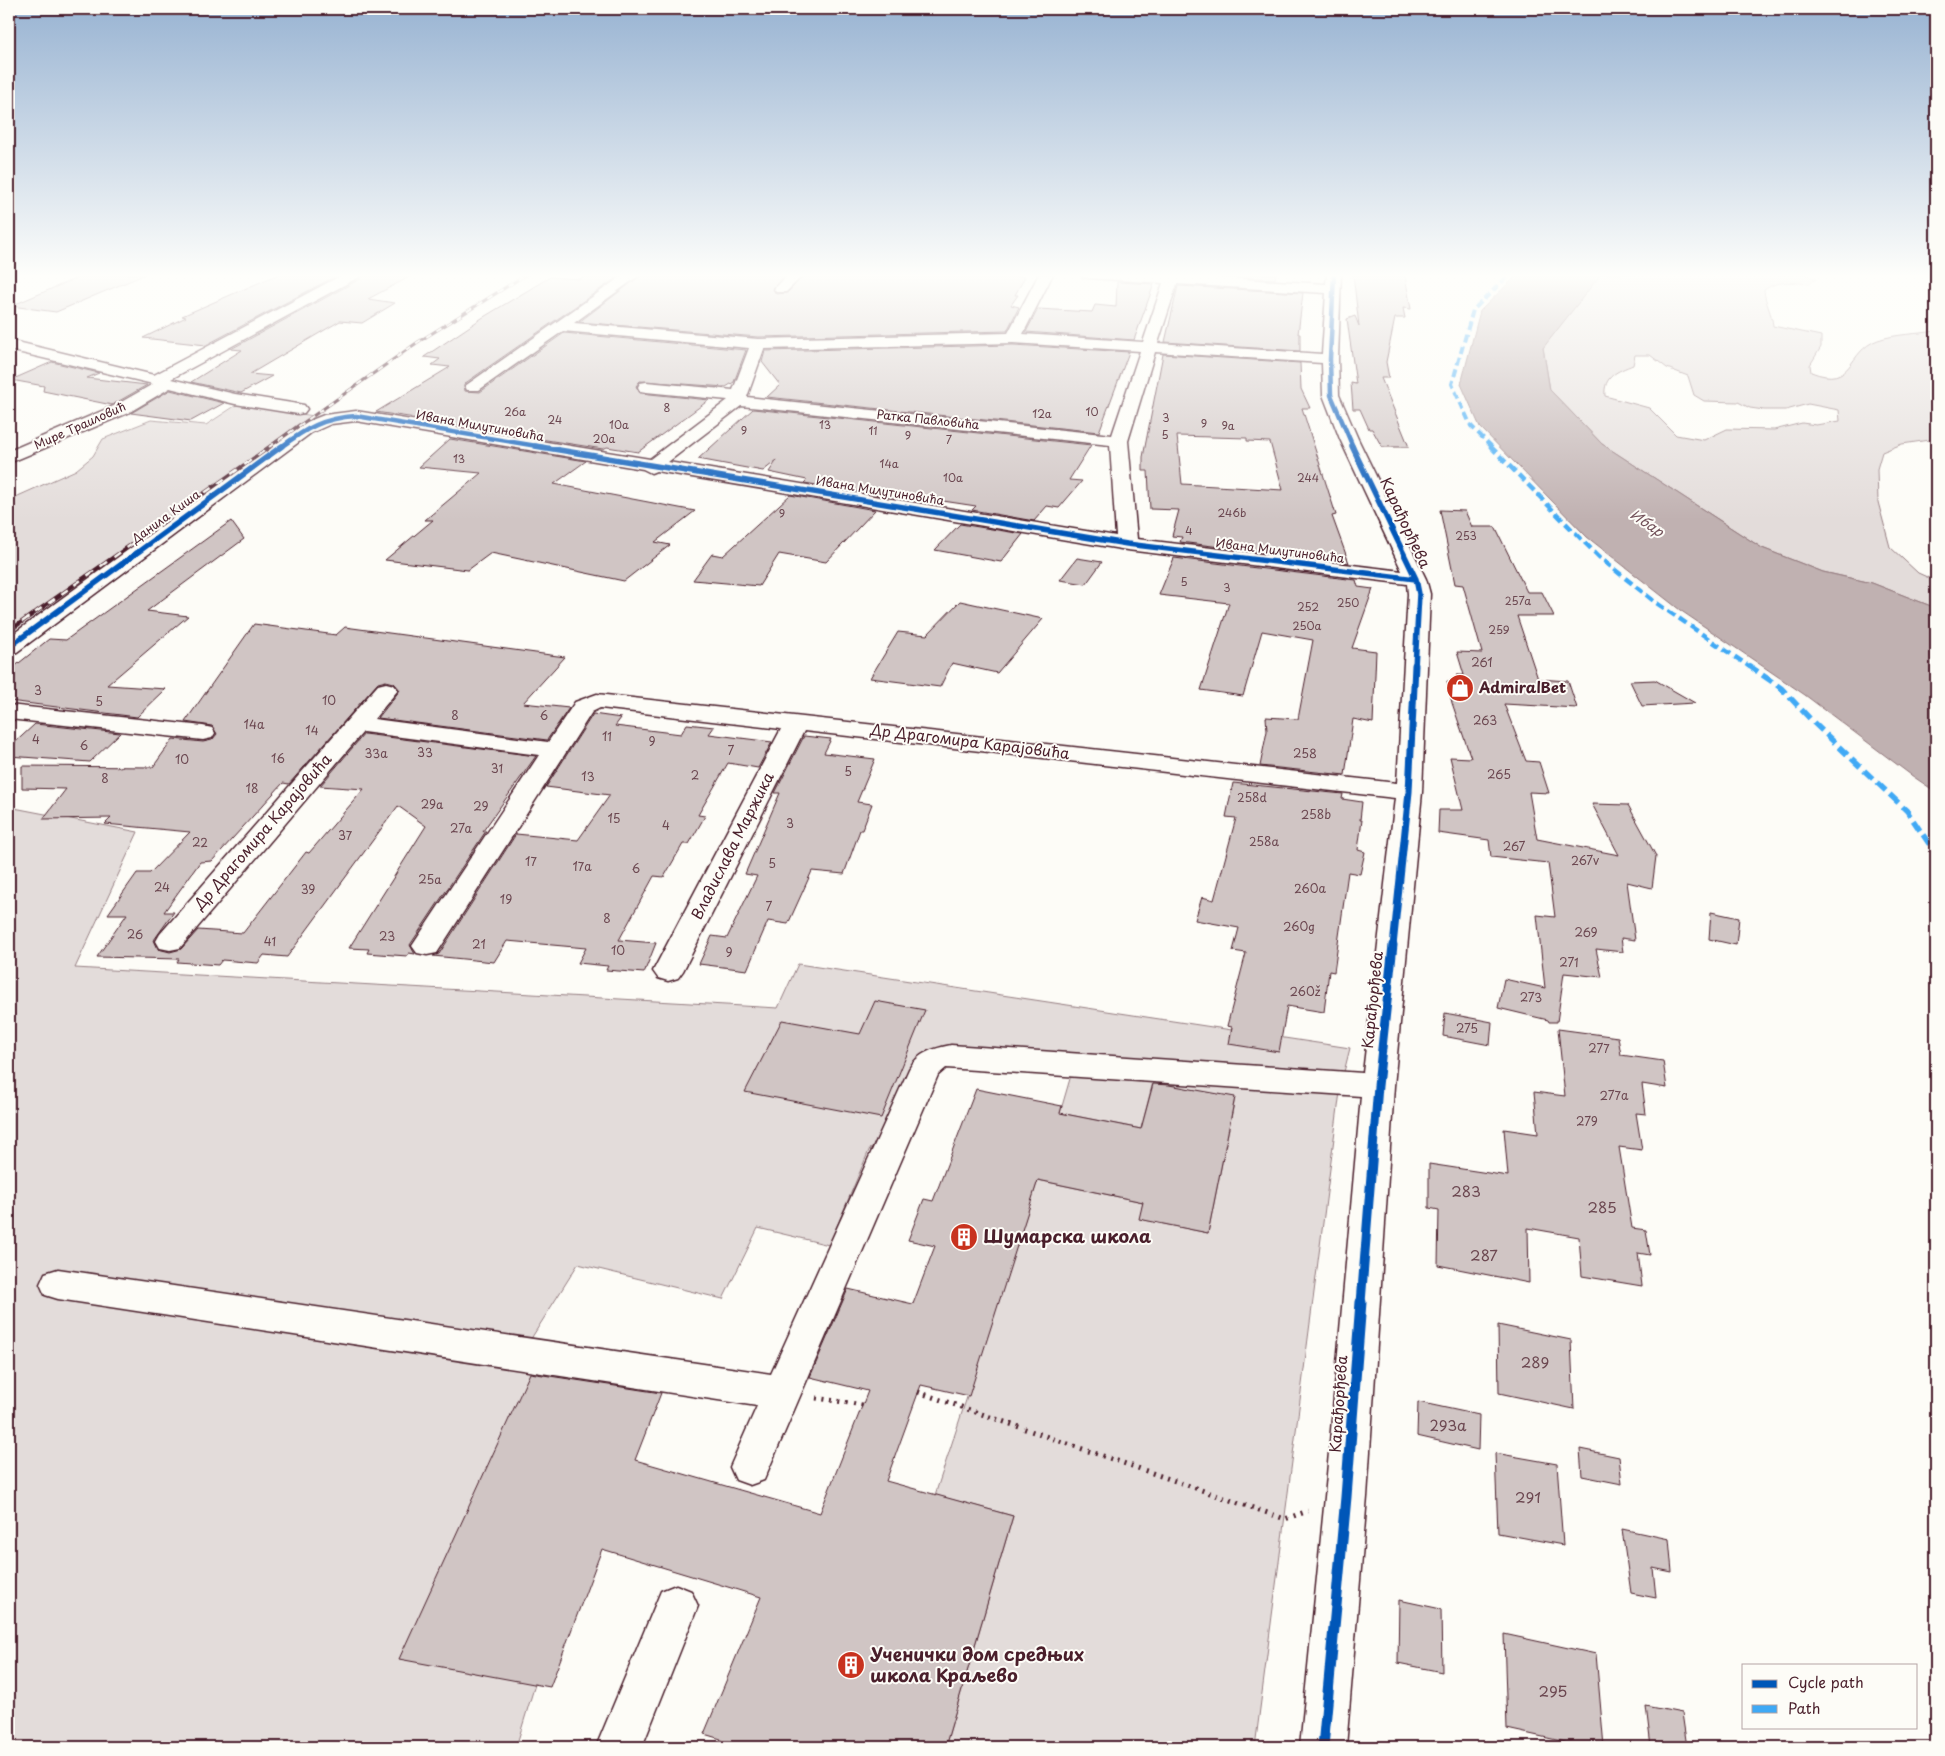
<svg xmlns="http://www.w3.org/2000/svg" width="1945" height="1756" font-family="'Playpen Sans',sans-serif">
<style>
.green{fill:#e3dcda;stroke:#967e82;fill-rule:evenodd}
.water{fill:#c0b1b1;stroke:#91777b}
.building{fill:#d0c5c4;stroke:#4a1f2b;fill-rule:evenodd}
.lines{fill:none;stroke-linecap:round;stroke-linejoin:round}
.minor-casing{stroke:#4a1f2b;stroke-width:3}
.path{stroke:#4a1f2b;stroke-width:5;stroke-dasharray:2 5.5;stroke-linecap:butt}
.minor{fill:#fdfcf7;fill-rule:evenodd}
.rail-far1-casing{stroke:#4a1f2b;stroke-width:3}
.rail-casing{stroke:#4a1f2b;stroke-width:4}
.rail-far1{stroke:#fdfcf7;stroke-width:2;stroke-dasharray:6;stroke-linecap:butt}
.rail{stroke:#fdfcf7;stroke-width:2.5;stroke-dasharray:8;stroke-linecap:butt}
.quiet-far2{stroke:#3fa9f5;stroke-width:4;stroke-dasharray:8 4;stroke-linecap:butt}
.quiet-far1{stroke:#3fa9f5;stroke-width:4.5;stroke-dasharray:9 4.5;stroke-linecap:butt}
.quiet{stroke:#3fa9f5;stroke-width:5.5;stroke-dasharray:12 5.5;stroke-linecap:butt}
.cycleway-far4-casing{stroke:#fdfcf7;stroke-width:6}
.cycleway-far3-casing{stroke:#fdfcf7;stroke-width:8}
.cycleway-far2-casing{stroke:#fdfcf7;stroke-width:10}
.cycleway-far1-casing{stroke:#fdfcf7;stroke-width:12}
.cycleway-casing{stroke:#fdfcf7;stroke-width:14}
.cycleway-far4{stroke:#0057b8;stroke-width:4.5}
.cycleway-far3{stroke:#0057b8;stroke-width:5.5}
.cycleway-far2{stroke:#0057b8;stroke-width:7}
.cycleway-far1{stroke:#0057b8;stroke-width:9}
.cycleway{stroke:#0057b8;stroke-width:11}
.labels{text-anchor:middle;stroke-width:4;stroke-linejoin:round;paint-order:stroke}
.far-number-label{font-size:11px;fill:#6c4851}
.far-street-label{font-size:12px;fill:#4a1f2b;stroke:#fdfcf7}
.number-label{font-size:12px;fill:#6c4851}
.far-water-label{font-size:14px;font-style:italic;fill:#73525a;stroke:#fdfcf7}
.street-label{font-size:15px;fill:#4a1f2b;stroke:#fdfcf7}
.poi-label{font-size:15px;font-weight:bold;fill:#4a1f2b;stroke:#fdfcf7;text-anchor:start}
.near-number-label{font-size:15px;fill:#6c4851}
.near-poi-label{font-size:18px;font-weight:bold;fill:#4a1f2b;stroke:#fdfcf7;text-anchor:start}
</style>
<rect width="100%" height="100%" fill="#fdfcf7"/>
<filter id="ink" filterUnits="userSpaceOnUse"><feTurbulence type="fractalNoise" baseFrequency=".02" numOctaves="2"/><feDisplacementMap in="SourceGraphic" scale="10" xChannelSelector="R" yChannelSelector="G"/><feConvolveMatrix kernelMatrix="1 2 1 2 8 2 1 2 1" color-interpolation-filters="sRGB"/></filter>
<g filter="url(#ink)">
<path class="green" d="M1601 274H1805L1816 279 1809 284C1792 282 1778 280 1764 290 1765 303 1772 313 1773 326L1821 336V347L1810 365 1811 372C1855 389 1846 351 1878 340 1895 334 1918 334 1936 331V439L1902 444 1882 452 1877 469 1878 502 1890 547 1918 573 1936 581V608L1872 583 1823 572 1762 548 1602 444 1550 390 1543 347ZM1635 355H1650L1667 368 1688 376 1694 395 1704 401 1738 402 1750 408 1764 410H1786L1808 404 1839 410 1840 421 1816 425 1802 423 1774 430 1727 429 1704 440 1676 435 1649 408 1605 396C1603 376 1618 371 1633 365Z
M238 404 314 416 9 631V500L76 470 93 456 103 439 151 420 206 425Z
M9 807 138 832 75 968 778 1008 798 964 1350 1048 1341 1084 1255 1747H945L1013 1516 935 1495 1038 1180 1143 1202 1140 1219 1208 1233 1235 1098 1153 1082 1141 1129 1060 1113 1074 1065 936 1059 878 1175 870 1148 829 1245 758 1228 723 1299 578 1264 522 1353 648 1372 567 1579 516 1747H9Z"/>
<path class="water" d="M1518 274H1601L1543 348 1550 390 1602 444 1762 548 1823 572 1872 583 1936 608V792L1911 775 1805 695 1680 610 1587 537 1480 427 1461 384 1480 311Z"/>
<path class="building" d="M86 274H146L56 312 11 306Z
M279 274H340L206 345 143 338 186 317 182 316Z
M363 274H415L368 299 395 303 362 323 340 321 250 374 272 376 241 393 191 382 242 350 231 349 360 279Z
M589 274H622L464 384 465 391 480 392 564 333 746 350 734 382 726 387 640 381 636 386 640 393 709 400 638 452 607 447 603 449 459 426 461 425 376 412 450 367 432 365 440 359 424 357 482 318 550 277 580 279Z
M643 274H786L773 288 776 294 787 293 806 274H992L1025 277 1015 295H1018L1011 305 1019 307 1007 331 758 337 579 322Z
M1187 274H1276L1275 279Z
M1353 274 1405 276 1411 309 1403 308 1405 318H1395L1386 362 1389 378H1381L1409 447H1382L1372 429H1369L1360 409H1353L1351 383 1356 384 1347 319 1355 316 1359 326Z
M1117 282 1154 284 1134 340 1026 332 1038 309 1092 312 1095 305 1116 307Z
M1178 286 1303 293 1298 334H1300V351L1165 342Z
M1013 345 1129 352 1099 432 767 397 780 385 762 362 765 351Z
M1163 354 1300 363 1301 389 1310 408H1302L1336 515 1332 516 1349 563 1180 542 1182 537 1172 536 1179 510 1150 509 1148 471H1143V457ZM1177 436 1247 438V441L1270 442 1283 490 1182 484Z
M52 362 99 373 87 378 147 385 112 405 43 391 44 386 11 380Z
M170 390 224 403 191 421 131 413Z
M753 409 1091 445 1069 480 1082 481 1059 508 1047 506 1034 521 972 510 976 506 890 493 887 496 804 483 807 480 769 472 777 460 763 471 698 459Z
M450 439 586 461 554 484 695 511 655 542 670 545 624 581 491 553 468 570 385 560 433 520H425L481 473 419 467Z
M790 495 875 510 826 562 779 554 759 586 693 580 712 554 723 556Z
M1440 510 1465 511 1472 527H1495L1527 592H1542L1554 616H1517L1538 679 1568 681 1577 708 1504 704 1526 761 1539 762 1549 793 1529 792 1537 839 1619 855 1592 804 1628 805 1656 856 1652 888 1627 882 1635 940 1621 938 1623 952 1596 949 1602 977 1564 973 1557 1022H1549L1548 1020 1498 1008 1504 979 1545 988 1537 915 1555 917 1548 863 1491 857 1489 840 1438 833 1439 810H1463L1450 757 1471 758 1452 703 1447 681 1459 682 1457 675H1464L1457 652 1482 653 1463 585 1455 584Z
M231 521 244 539 147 611 188 616 107 685 166 689 137 717 9 701V671L49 639 66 640Z
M960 524 1023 534 1001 562 935 550Z
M1077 558 1102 562 1086 584 1060 580Z
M1174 558 1356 580 1358 587 1373 589 1352 648 1376 651 1373 723 1353 719 1345 775 1260 766 1267 731 1266 717 1298 719 1313 640 1262 631 1243 696 1201 690 1229 603 1159 595Z
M960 601 1043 619 997 673 952 663 940 687 870 678 898 632 927 635Z
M254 624 336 635 345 627 565 657 523 703 569 708 547 740 378 718 400 690 394 683 386 681 378 683 289 784 283 783 212 861 200 862 164 912H174L154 940 158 949 170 952 181 949 198 930 243 933 306 852 309 853 364 789 320 786 364 734 536 756 483 831H486L410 945 415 954 409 953 407 956 367 953 369 949 349 948 426 826 398 806 287 957 264 955 258 963 222 960 218 965 177 962 179 959 97 957 127 914H108L137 873H150L190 832 105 824 111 818 43 819 66 789 22 788V766L153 767 173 739 203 742 212 740 217 734 212 726 185 722Z
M1655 680 1695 703 1642 706 1630 681Z
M593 714 621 718 615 726 681 734 687 724 714 727 709 734 772 742 758 768 728 763 698 815 705 816 689 844H683L664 877 654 876 619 940 656 943 644 973 606 970 608 966 578 963 586 948 507 941 494 962 433 956 439 954 516 834 578 840 610 795 546 787Z
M35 724 120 733 90 762 9 756V748Z
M804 736 831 739 824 753 875 759 857 802 872 804 862 830H860L844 874 812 871 788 924 768 921 747 970 699 964 712 936 727 938 757 876 745 874 780 793H775Z
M1233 783 1343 794 1342 799 1362 802 1360 820H1362L1358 850 1365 852 1360 874 1348 872 1334 972 1329 971 1324 1012 1287 1006 1279 1052 1229 1044 1232 1027 1227 1026 1246 953 1233 951 1239 928 1195 920 1202 897 1214 900 1236 818 1226 817Z
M1711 912 1739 918 1736 945 1709 939Z
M875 1001 925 1010 881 1118 745 1092 782 1020 860 1034Z
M1445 1013 1492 1022 1490 1045 1443 1036Z
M1558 1029 1618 1037 1621 1055 1663 1061 1667 1088 1642 1084 1646 1114 1636 1113 1642 1150 1619 1147 1632 1228 1646 1230 1650 1255 1638 1253 1642 1286 1582 1276 1579 1237 1528 1228 1529 1283 1438 1265 1439 1210 1429 1208V1164L1508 1176 1504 1129 1538 1134 1534 1092 1565 1096Z
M1153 1084 1169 1085 1235 1097 1208 1233 1139 1219 1143 1202 1038 1180 969 1396 921 1385 886 1481 1013 1516 945 1747H718L721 1739 704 1734 761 1597 602 1549 550 1687 399 1659 530 1373 661 1393 635 1460 820 1513 868 1391 810 1377 848 1289 913 1304 935 1246 908 1240 924 1199 933 1201 976 1089 1062 1106 1060 1113 1141 1129Z
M1498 1325 1571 1340 1574 1409 1499 1393Z
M1418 1402 1479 1415 1478 1450 1417 1436Z
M1580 1449 1619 1457 1622 1484 1582 1476Z
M1495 1453 1557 1464 1563 1545 1498 1533Z
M1622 1529 1669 1539 1672 1572 1653 1568 1656 1598 1631 1593Z
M1399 1600 1441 1609 1442 1672 1398 1663Z
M1504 1634 1596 1654 1604 1747H1588L1507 1729Z
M1646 1706 1682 1713 1687 1747H1651Z"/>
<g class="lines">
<g class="minor-casing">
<path id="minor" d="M344 274H361L359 277 171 379 235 394 304 405 307 409 304 413 298 414 235 404 170 388 128 413 9 463V451L116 405 153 384 9 350V340L154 375Z
M625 274H641L574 323 758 339 1008 333 1039 274H1053L1023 334 1143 342 1163 283 1088 278 1083 277 1081 274H1156L1326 284 1327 274H1341L1338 359 1339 395 1358 439 1426 579 1430 594 1422 792 1394 1086 1367 1497 1346 1747H1300L1325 1497 1361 1096 946 1068 938 1075 764 1480 750 1485 736 1480 730 1467 757 1406 58 1299 45 1295 40 1284 45 1273 58 1269 771 1374 909 1069C919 1052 932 1049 951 1045L1363 1073 1395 798 804 731 683 971 678 978 668 981 658 978 653 971 781 729 600 708 592 712 437 953 427 955 417 953 412 946 539 755 363 732 180 948 170 950 160 948 156 941 160 934 378 685 386 683 394 685 398 690 374 719 548 742 575 702 597 694 1397 783 1408 594 1407 584 1127 550 656 471 651 473 643 469 356 421 331 424 311 433 17 652 9 654V637L299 425 324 415 356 411 650 459 728 400 646 392 640 391 638 387 640 383 646 382 733 390 749 348 563 331 479 390H467L465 386ZM1177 284 1326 293 1322 354 1158 343ZM1013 343 1140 351 1112 435 747 397 764 349ZM1155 352 1322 363 1323 395 1340 439 1402 571 1137 539 1128 441ZM741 406 1110 445 1116 536 668 462Z
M789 274H804L786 292H776L774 289Z
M9 705 203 726 212 728 215 733 212 738 203 740 9 719Z
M676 1585 691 1591 698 1606 642 1747H596L661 1591Z"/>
</g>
<path class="path" d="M918 1392 1285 1519 1308 1511
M816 1398 863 1405"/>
<use href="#minor" class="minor"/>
<g class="rail-far1-casing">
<path id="rail-far1" d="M269 447 418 342 527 274"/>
</g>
<g class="rail-casing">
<path id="rail" d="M9 631 271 446"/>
</g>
<use href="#rail-far1" class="rail-far1"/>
<use href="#rail" class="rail"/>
<path class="quiet-far2" d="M1492 447 1471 426 1452 384 1473 310 1510 274"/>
<path class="quiet-far1" d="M1490 446 1599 557 1655 602 1750 667"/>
<path class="quiet" d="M1748 665 1781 688 1814 723 1907 811 1936 854"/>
<g class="cycleway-far4-casing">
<path id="cycleway-far4" d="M1334 274 1330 359 1331 395 1353 447
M281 447C307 428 323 418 356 416L543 447"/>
</g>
<g class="cycleway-far3-casing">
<path id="cycleway-far3" d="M535 446 1127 544 1416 579
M1352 446 1416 579 1419 594 1415 667
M9 647 282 446"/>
</g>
<g class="cycleway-far2-casing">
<path id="cycleway-far2" d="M1393 946 1409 792 1415 665"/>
</g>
<g class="cycleway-far1-casing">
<path id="cycleway-far1" d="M1361 1303 1378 1086 1393 945"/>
</g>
<g class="cycleway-casing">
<path id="cycleway" d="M1323 1747 1346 1497 1361 1302"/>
</g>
<use href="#cycleway-far4" class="cycleway-far4"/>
<use href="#cycleway-far3" class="cycleway-far3"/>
<use href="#cycleway-far2" class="cycleway-far2"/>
<use href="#cycleway-far1" class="cycleway-far1"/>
<use href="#cycleway" class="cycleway"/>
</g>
</g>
<linearGradient id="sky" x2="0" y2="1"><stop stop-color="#98b3d2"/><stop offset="0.53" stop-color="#fefefb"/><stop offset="1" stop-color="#fefefb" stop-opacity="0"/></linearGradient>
<rect width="1945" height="520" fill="url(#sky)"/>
<defs>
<g id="shop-disc" transform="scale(1.4375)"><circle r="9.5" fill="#c8321e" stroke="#fdfcf7"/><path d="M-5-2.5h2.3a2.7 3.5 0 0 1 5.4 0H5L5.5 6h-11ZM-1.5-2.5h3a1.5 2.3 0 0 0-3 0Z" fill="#fff"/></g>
<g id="building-disc" transform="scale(1.4375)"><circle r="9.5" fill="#c8321e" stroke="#fdfcf7"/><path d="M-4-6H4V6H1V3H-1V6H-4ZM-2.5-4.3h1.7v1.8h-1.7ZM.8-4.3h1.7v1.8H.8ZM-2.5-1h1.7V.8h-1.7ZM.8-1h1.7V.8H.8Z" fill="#fff"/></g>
</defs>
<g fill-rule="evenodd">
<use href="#shop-disc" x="1460" y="688"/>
<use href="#building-disc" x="964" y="1237"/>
<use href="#building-disc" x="851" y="1665"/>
</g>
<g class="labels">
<g class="far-number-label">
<text x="667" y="412">8</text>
<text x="515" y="416">26a</text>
<text x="1092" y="416">10</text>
<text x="1042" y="418">12a</text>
<text x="1166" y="422">3</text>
<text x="555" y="424">24</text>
<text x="1204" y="428">9</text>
<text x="619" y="429">10a</text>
<text x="825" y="429">13</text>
<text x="1228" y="430">9a</text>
<text x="744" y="435">9</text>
<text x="873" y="435">11</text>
<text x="1165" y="439">5</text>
<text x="908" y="440">9</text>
<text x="604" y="443">20a</text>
<text x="949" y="444">7</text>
<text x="459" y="463">13</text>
<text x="889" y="468">14a</text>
<text x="953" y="482">10a</text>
<text x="1308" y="482">244</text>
<text x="1232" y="517">246b</text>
<text x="782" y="518">9</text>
<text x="1189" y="535">4</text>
<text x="1466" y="540">253</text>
<text x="1184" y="586">5</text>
<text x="1227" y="592">3</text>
<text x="1518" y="605">257a</text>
<text x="1348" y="607">250</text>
<text x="1308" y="611">252</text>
<text x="1307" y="630">250a</text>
<text x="1499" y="634">259</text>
</g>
<g class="far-street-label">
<text transform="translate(928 420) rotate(6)" y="4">Ратка Павловића</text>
<text transform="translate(80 426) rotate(-24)" y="4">Мире Траиловић</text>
<text transform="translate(480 426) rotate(10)" y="4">Ивана Милутиновића</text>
<text transform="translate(880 491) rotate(9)" y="4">Ивана Милутиновића</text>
<text transform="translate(166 517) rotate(-36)" y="4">Данила Киша</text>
<text transform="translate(1280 551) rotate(7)" y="4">Ивана Милутиновића</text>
</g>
<g class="number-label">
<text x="1482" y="667">261</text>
<text x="38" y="695">3</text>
<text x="329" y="705">10</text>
<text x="99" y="706">5</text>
<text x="455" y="720">8</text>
<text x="544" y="720">6</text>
<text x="1485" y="725">263</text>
<text x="254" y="729">14a</text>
<text x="312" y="735">14</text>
<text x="607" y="741">11</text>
<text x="36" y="744">4</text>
<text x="652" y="746">9</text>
<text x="84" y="750">6</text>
<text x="731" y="755">7</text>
<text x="425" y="757">33</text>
<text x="376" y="758">33a</text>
<text x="1305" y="758">258</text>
<text x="278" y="763">16</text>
<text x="182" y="764">10</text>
<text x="497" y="773">31</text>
<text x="848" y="776">5</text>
<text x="1499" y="779">265</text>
<text x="695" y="780">2</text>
<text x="588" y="781">13</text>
<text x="105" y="783">8</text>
<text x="252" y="793">18</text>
<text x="1252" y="802">258d</text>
<text x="432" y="809">29a</text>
<text x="481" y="811">29</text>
<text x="1316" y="819">258b</text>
<text x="614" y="823">15</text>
<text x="790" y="828">3</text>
<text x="666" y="830">4</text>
<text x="461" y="833">27a</text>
<text x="345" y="840">37</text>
<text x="1264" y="846">258a</text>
<text x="200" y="847">22</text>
<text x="1514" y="851">267</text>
<text x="1585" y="865">267v</text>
<text x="531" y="866">17</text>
<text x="772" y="868">5</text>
<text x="582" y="871">17a</text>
<text x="636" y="873">6</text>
<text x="430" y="884">25a</text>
<text x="162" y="892">24</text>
<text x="1310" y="893">260a</text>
<text x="308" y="894">39</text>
<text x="506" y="904">19</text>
<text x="769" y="911">7</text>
<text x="607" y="923">8</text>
<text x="1299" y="931">260g</text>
<text x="1586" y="937">269</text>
<text x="135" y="939">26</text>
<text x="387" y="941">23</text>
<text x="270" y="946">41</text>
<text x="479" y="949">21</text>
<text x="618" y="955">10</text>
<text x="729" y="957">9</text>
<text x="1569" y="967">271</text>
<text x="1305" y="996">260ž</text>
<text x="1531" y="1002">273</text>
<text x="1467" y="1033">275</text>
<text x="1599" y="1053">277</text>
<text x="1614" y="1100">277a</text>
<text x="1587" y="1126">279</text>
</g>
<g class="far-water-label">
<text transform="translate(1647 523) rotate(34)" y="5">Ибар</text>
</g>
<g class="street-label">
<text transform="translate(1405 523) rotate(65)" y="5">Карађорђева</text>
<text transform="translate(970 742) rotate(7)" y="5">Др Драгомира Карајовића</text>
<text transform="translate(263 832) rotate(-49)" y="5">Др Драгомира Карајовића</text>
<text transform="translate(733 846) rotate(-63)" y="5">Владислава Маржика</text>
<text transform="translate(1373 1000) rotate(-84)" y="5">Карађорђева</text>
<text transform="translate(1339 1404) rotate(-86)" y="5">Карађорђева</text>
</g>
<g class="poi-label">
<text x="1479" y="693">AdmiralBet</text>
</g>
<g class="near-number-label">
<text x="1466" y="1197">283</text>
<text x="1602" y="1213">285</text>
<text x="1484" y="1261">287</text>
<text x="1535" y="1368">289</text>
<text x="1448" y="1431">293a</text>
<text x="1528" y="1503">291</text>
<text x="1553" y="1697">295</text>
</g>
<g class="near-poi-label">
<text x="983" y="1243">Шумарска школа</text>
<text x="870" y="1661">Ученички дом средњих<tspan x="870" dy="21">школа Краљево</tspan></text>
</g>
</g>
<rect width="1945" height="1756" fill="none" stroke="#fdfcf7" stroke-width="30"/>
<rect x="15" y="15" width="1915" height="1726" fill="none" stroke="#4a1f2b" stroke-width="2" filter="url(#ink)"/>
<rect x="1742" y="1664" width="175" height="65" fill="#fdfcf7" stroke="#b5a4a5"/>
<rect x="1752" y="1680" width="25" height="8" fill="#0057b8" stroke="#b5a4a5"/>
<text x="1788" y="1688" font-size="15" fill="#4a1f2b">Cycle path</text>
<rect x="1752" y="1705" width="25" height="8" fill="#3fa9f5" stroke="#b5a4a5"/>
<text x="1788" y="1714" font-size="15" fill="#4a1f2b">Path</text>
</svg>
